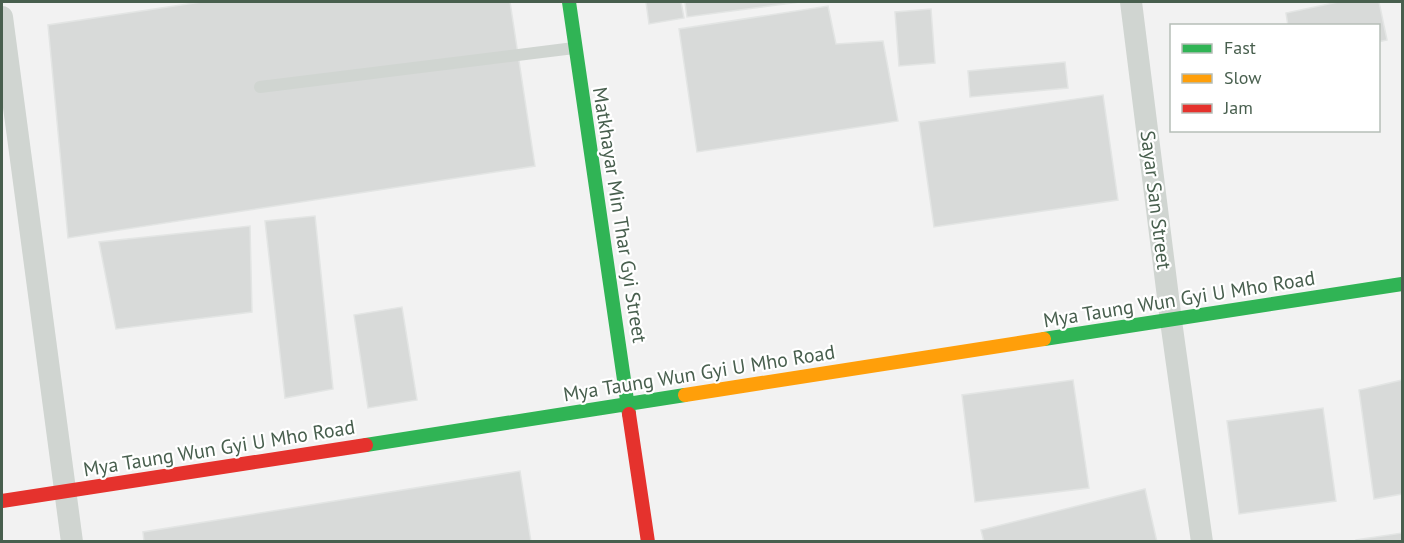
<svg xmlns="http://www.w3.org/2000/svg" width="1404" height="543" font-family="'PT Sans',sans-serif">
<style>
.building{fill:#d8dad9;stroke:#e3e5e4;stroke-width:1.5}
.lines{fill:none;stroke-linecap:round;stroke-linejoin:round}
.lane{stroke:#d0d5d1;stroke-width:12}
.street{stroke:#d0d5d1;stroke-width:22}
.fast{stroke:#30b455;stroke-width:14}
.slow{stroke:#ff9f0a;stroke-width:14}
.jam{stroke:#e5322d;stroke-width:14}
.labels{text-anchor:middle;stroke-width:4.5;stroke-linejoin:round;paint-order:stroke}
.street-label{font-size:20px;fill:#485f4e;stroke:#fff}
</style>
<rect width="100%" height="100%" fill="#f2f2f2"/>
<path class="building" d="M201 2H510L535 166 68 238 48 25Z
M646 2H681L684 18 649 24Z
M685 2H800L687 17Z
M1338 2H1379L1387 40 1378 42V26H1288L1286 13Z
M828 6 836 44 883 41 898 121 697 152 679 29Z
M931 9 935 63 899 66 895 12Z
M1065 62 1068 88 970 97 968 71Z
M1103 95 1118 200 934 227 919 122Z
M315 216 333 389 285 398 265 221Z
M250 226 252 312 116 329 99 242Z
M402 307 417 400 368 408 354 315Z
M1073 380 1089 488 975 502 962 395Z
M1402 380V494L1374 499 1359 390Z
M1323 408 1336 501 1239 514 1227 421Z
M520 471 531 542H144L143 532Z
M1145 489 1157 542H984L981 530Z
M1402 533V542H1356V540Z"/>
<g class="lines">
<path class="lane" d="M260 87 574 48"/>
<path class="street" d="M1131 2 1171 321 1202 542
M2 17 72 542"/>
<path class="fast" d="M569 2 629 414
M1044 339 1402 284
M366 445 685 395"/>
<path class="slow" d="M685 395 1044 339"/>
<path class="jam" d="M629 414 648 542
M2 501 366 445"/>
</g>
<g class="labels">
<g class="street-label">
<text transform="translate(1156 200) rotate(83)" y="7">Sayar San Street</text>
<text transform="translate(620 215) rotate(81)" y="7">Matkhayar Min Thar Gyi Street</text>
<text transform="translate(1179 299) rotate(-9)" y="7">Mya Taung Wun Gyi U Mho Road</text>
<text transform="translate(699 373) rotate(-9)" y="7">Mya Taung Wun Gyi U Mho Road</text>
<text transform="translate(219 448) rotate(-9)" y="7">Mya Taung Wun Gyi U Mho Road</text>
</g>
</g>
<rect width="1404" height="543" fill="none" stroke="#485f4e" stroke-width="6"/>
<rect x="1170" y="24" width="210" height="108" fill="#ffffff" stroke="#b6bfb8" stroke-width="1.5"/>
<rect x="1182" y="44" width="30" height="9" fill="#30b455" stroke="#b6bfb8" stroke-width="1.5"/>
<text x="1224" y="54" font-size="18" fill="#485f4e">Fast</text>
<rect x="1182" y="74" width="30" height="9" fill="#ff9f0a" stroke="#b6bfb8" stroke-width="1.5"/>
<text x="1224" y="84" font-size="18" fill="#485f4e">Slow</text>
<rect x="1182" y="104" width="30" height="9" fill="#e5322d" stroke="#b6bfb8" stroke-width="1.5"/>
<text x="1224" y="114" font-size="18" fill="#485f4e">Jam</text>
</svg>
